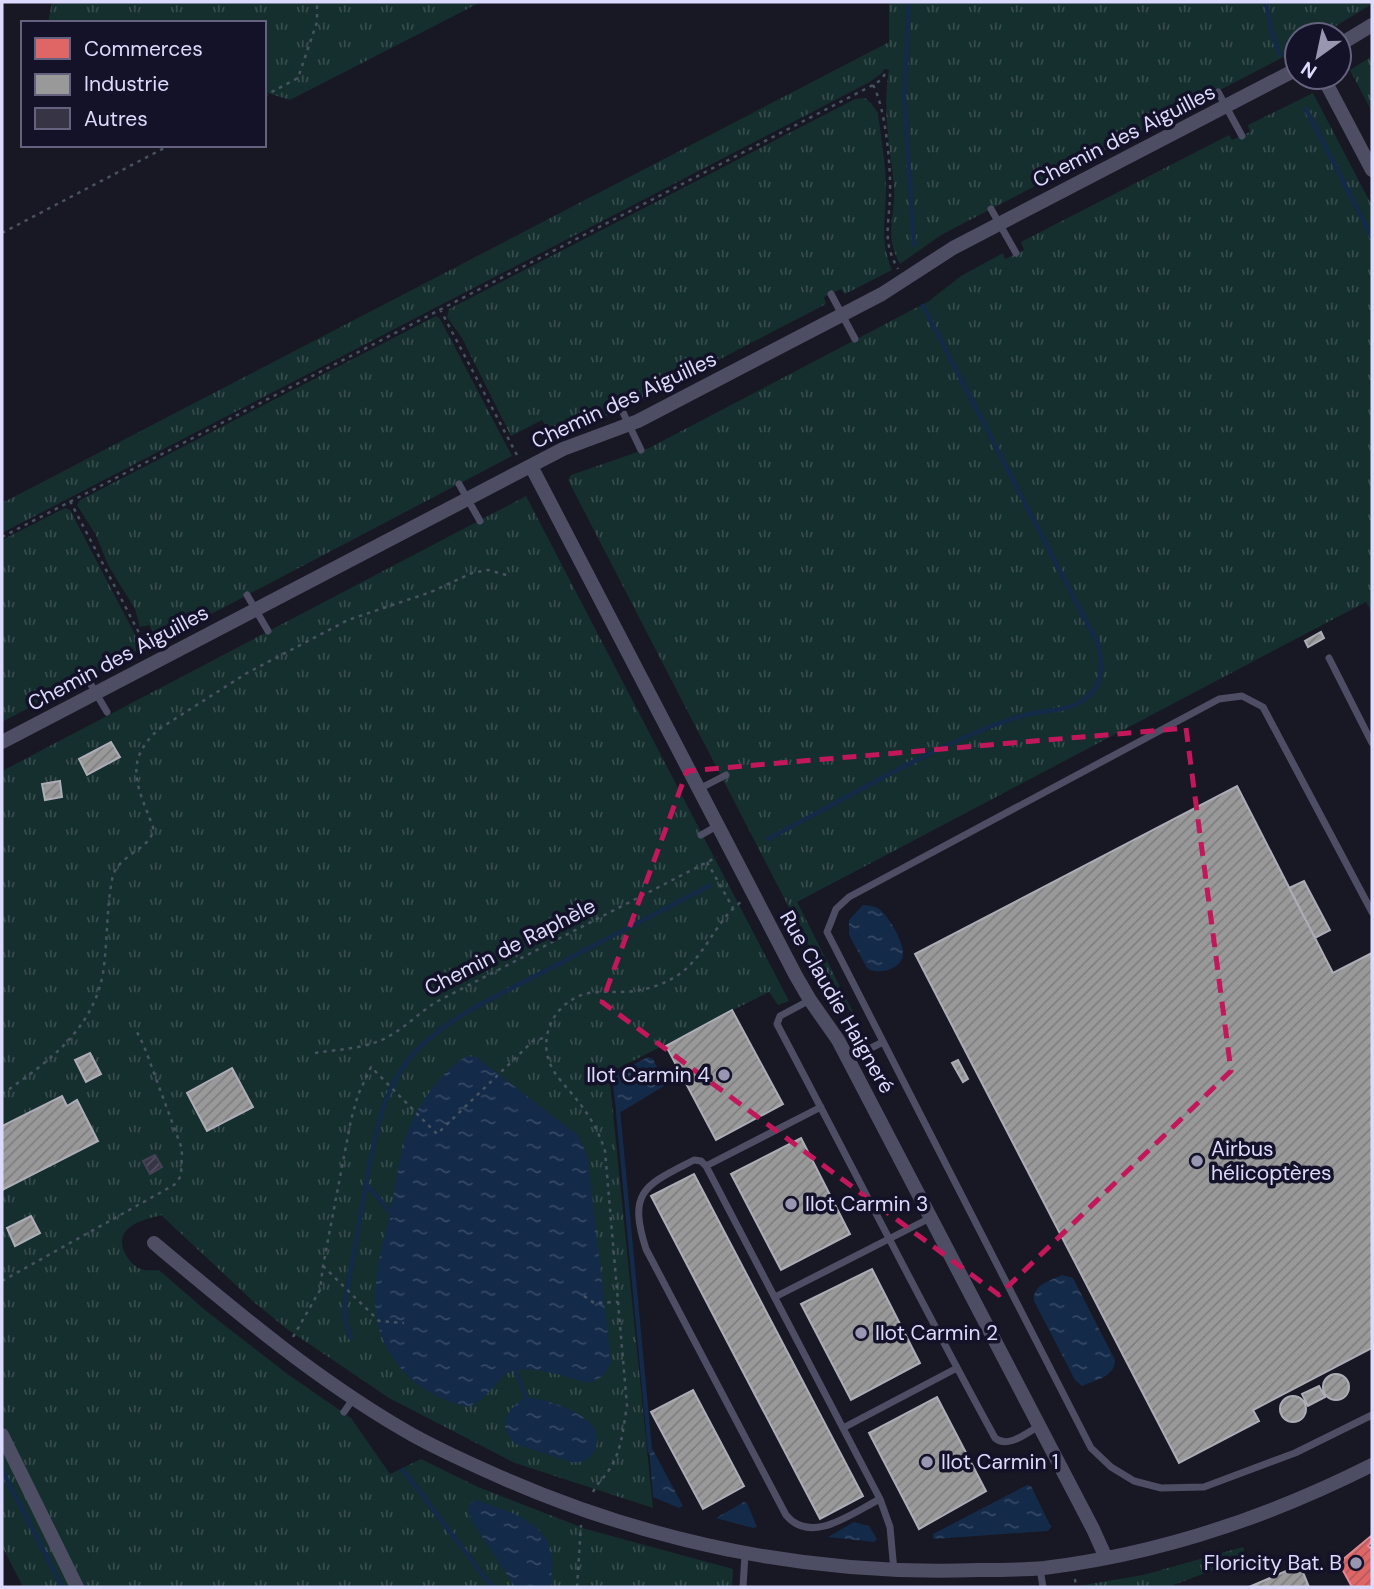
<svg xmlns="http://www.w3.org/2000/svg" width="1374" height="1589" font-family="'DM Sans',sans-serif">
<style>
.grass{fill:url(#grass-tufts)}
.water{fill:url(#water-ripples)}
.shops{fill:url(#shops-hatch);stroke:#df8993;stroke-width:2}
.industry{fill:url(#industry-hatch);stroke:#adadb7;stroke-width:2}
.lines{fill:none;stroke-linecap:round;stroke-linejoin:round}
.stream{stroke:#132a49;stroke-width:4.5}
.building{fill:url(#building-hatch);stroke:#454256;stroke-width:2}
.path{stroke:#465360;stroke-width:2.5;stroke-dasharray:3.5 5;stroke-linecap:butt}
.lane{stroke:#4d4d64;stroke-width:7}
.street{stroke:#4d4d64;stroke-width:14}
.marked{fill:none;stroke:#c2185b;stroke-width:5;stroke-dasharray:14 9;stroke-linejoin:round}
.poi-dot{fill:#9896b1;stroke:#141229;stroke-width:2.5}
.labels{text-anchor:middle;stroke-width:7;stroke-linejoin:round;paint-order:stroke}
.street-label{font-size:21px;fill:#dddbfd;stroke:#141229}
.poi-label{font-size:21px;fill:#dddbfd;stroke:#141229;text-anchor:start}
</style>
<defs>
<pattern id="grass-tufts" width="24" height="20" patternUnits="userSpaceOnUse" patternTransform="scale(1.75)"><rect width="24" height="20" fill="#152e2e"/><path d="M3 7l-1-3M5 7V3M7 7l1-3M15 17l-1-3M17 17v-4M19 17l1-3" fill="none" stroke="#374c4d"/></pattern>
<pattern id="water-ripples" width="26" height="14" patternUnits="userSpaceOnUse" patternTransform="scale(1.75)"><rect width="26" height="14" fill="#132a49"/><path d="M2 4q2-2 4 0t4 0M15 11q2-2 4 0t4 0" fill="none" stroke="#354864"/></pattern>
<pattern id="shops-hatch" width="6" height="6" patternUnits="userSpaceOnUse" patternTransform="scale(1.75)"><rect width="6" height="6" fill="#e06666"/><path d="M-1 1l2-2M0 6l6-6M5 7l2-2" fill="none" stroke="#b15b5e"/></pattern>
<pattern id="industry-hatch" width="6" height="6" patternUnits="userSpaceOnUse" patternTransform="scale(1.75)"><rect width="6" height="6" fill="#999"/><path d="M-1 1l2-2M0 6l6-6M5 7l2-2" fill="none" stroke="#7f7f82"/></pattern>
<pattern id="building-hatch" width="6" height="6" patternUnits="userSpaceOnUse" patternTransform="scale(1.75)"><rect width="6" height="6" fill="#373545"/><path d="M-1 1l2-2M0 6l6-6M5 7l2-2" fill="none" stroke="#545261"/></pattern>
</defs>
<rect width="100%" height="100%" fill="#181724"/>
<path class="grass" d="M52 2H481L290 100 264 92V23H48Z
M889 2H1372V4L1321 35H1297V50L1295 51 941 235 900 264C883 234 896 215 894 185 890 146 882 109 889 70L884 69 882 73 868 83 2 533V503L889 42Z
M1372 56V112L1350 70Z
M1313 93 1372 206V613L1366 602 797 902 857 1020 826 979 568 480 571 475 649 448 929 301 961 276 1003 253 1005 259 1024 250 1021 242 1229 135 1232 140 1250 132 1248 125Z
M865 98 871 103 878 113C881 138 886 164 886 189 886 220 879 240 892 270L845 294 841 289 824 297 826 304 630 406 626 400 611 407 612 414 552 437 542 420 511 436 462 338 447 317 449 309 855 99Z
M436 316 440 319 512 456 158 642 149 625 140 627 135 609 108 565 96 535 77 505 80 500Z
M526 496 789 1001 778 1005 769 992 609 1073 653 1508 515 1463 389 1398 287 1329 255 1303 161 1215C148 1219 134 1221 125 1232 116 1244 129 1265 141 1269 146 1271 154 1270 159 1270L205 1310 286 1373 351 1418 390 1474 421 1459 478 1487 586 1529 733 1569 732 1587H84L2 1422V771Z
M65 508 70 510 142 648 2 722V540Z
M2 1447 73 1587H23L2 1546Z
M1243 1547 1246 1558 1168 1587H1072L1143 1575Z"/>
<path class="water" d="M863 905C869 905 874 906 879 909 889 916 903 941 903 954 903 969 877 976 867 968L849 935V920Z
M468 1056 476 1057 579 1136 588 1159 611 1361C607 1373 601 1379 589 1383 569 1378 521 1360 505 1375 493 1386 485 1400 469 1407 429 1399 396 1374 381 1335 375 1320 374 1299 376 1282 378 1258 386 1232 391 1208 396 1183 399 1154 408 1130 417 1106 445 1066 468 1056Z
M648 1057 653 1059 665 1083 664 1086 621 1112 616 1109 612 1077 615 1074Z
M1062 1275 1073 1278 1115 1360C1115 1377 1095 1380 1082 1386L1075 1380 1034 1301C1032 1285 1050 1281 1062 1275Z
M526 1397C548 1399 611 1418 595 1449 590 1459 584 1462 574 1463L516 1444C495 1428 507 1408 526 1397Z
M649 1447 653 1450 683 1506 679 1508 653 1497Z
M1027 1485 1031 1486 1051 1527 1048 1531 933 1539V1534Z
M477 1500C504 1511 545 1519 551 1553 553 1564 551 1577 551 1587H515L473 1523 468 1511 470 1504Z
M744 1502 747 1503 757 1527 753 1528 716 1518Z
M854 1522 869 1526 877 1539 874 1542 828 1537Z"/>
<path class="shops" d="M1371 1536 1372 1541 1368 1546 1370 1548 1372 1546V1587H1352L1340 1565 1341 1561Z"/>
<path class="industry" d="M1321 632 1324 638 1308 647 1305 641Z
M111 742 120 757 87 775 79 759Z
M60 781 62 797 45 800 42 784Z
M1237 786 1333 973 1372 953V1348L1253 1410 1259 1421 1179 1463 915 954Z
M1304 881 1330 930 1315 938 1289 888Z
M732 1010 783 1104 716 1140 666 1046Z
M90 1053 101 1074 86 1082 75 1060Z
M958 1060 968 1079 963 1082 952 1063Z
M232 1068 253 1107 207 1131 187 1093Z
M62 1096 67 1106 77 1100 98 1141 2 1190V1126Z
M801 1138 850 1234 781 1270 731 1174Z
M694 1174 863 1496 820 1519 651 1196Z
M31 1216 40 1233 15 1246 7 1228Z
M872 1269 920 1363 851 1400 801 1304Z
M1323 1387a13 13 0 1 1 26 0a13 13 0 1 1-26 0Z
M1319 1386 1325 1397 1308 1406 1302 1394Z
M693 1390 744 1486 703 1509 651 1412Z
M1280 1409a13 13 0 1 1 26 0a13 13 0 1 1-26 0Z
M937 1397 986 1491 919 1529 869 1433Z
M1300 1565 1309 1587H1249Z"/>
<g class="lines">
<path class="stream" d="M909 2 904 96 914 245
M1266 2 1272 34 1280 55
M1306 109 1372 238
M768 839C841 801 913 758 989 727 1002 722 1017 717 1030 714 1047 710 1067 711 1082 701 1104 687 1103 666 1098 644L923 306
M618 1111 650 1451
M367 1185 394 1216
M351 1338 345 1319V1302C351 1268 357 1235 363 1201 373 1148 379 1086 420 1047 437 1030 457 1018 477 1006L709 886
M514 1366 526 1397
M2 1470 62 1587
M403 1470 492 1587"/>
</g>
<path class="building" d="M155 1155 162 1167 150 1174 143 1161Z"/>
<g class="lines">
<path class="path" d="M873 85C886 109 891 168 890 196 889 226 882 241 898 269
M264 96 298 78 317 22V2
M2 233 170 145
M440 309 518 457
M70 501 148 650
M2 537 873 85 881 80 887 71
M707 862 733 908
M315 1053C340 1049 369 1049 391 1035 407 1026 420 1012 436 1002L717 857
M2 1094C47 1063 93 1030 103 973 108 940 106 907 113 875 122 852 154 848 153 827 138 787 122 762 159 729L247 673 348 620 431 592 472 573 488 570 510 576
M323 1266 379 1321 404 1323
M2 1281 174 1185 181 1176 182 1149 144 1046 137 1032
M584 1296 594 1303 618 1302
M293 1337 320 1290 323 1266 351 1120 358 1095 371 1067 437 1134 533 1041 547 1037
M593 1492C597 1483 604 1478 609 1470 622 1451 623 1428 627 1406L605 1151C599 1132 590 1116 577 1100 568 1088 554 1076 549 1061 539 1032 557 1002 585 994 596 991 607 992 618 992 639 992 660 987 678 975 706 956 715 921 741 902
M1075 1579 1076 1587
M577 1587 581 1525"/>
<path class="lane" d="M1218 92 1242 136
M991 209 1016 253
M831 294 855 339
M619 404 641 450
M459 484 480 521
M247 595 268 631
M1329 658 1372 743
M87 678 107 712
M699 789 726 775
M701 835 717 826
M1372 912 1263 707 1242 696 1219 699 849 897 836 909 827 932 1091 1448 1111 1467 1134 1481 1161 1488 1204 1487 1295 1453 1372 1415
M810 1000 780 1016 777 1024C850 1162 920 1301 995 1438 1008 1449 1026 1433 1039 1426
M849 1059 883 1042
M706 1166 821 1107
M775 1297 930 1218
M344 1412 353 1399
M843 1428 957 1368
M880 1499C854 1512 811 1546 786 1515L646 1249C627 1190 646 1185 694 1160L701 1161 706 1166 880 1499 890 1527 894 1571
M1040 1569 1043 1587
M743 1587 745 1554"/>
<path class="street" d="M1339 45 1372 25
M1323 77 1372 170
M531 466 796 976 810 1000 838 1040 1093 1529 1106 1558
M2 742 563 449 638 421 882 294 953 248 1297 69
M154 1243C234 1310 313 1377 404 1430 436 1449 471 1464 505 1479 655 1544 814 1576 978 1570 1000 1570 1022 1570 1044 1568 1159 1554 1269 1517 1372 1465
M2 1435 77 1587"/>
</g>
<path class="marked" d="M1186 728 1231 1071 999 1295 602 1002 687 771Z"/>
<g class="poi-dot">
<circle cx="724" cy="1075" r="7"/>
<circle cx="1197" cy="1161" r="7"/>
<circle cx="791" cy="1204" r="7"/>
<circle cx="861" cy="1333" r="7"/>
<circle cx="927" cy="1462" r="7"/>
<circle cx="1356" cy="1563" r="7"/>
</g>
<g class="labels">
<g class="street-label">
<text transform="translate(1124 136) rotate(-27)" y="7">Chemin des Aiguilles</text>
<text transform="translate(624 400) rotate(-25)" y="7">Chemin des Aiguilles</text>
<text transform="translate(118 658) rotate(-28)" y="7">Chemin des Aiguilles</text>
<text transform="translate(510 947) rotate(-27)" y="7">Chemin de Raphèle</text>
<text transform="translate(837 1002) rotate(60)" y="7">Rue Claudie Haigneré</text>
</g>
<g class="poi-label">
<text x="710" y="1082" text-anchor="end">Ilot Carmin 4</text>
<text x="1211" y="1156">Airbus<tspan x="1211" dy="24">hélicoptères</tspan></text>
<text x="805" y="1211">Ilot Carmin 3</text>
<text x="875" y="1340">Ilot Carmin 2</text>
<text x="941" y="1469">Ilot Carmin 1</text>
<text x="1342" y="1570" text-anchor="end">Floricity Bat. B</text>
</g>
</g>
<rect width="1374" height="1589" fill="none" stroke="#dddbfd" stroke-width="7"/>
<rect x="21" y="21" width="245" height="126" fill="#141229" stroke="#64627e" stroke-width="2"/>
<rect x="35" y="38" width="35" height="21" fill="#e06666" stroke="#64627e" stroke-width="2"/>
<text x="84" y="56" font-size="21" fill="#dddbfd">Commerces</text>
<rect x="35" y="74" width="35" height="21" fill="#999999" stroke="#64627e" stroke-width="2"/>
<text x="84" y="91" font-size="21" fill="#dddbfd">Industrie</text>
<rect x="35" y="108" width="35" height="21" fill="#373545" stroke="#64627e" stroke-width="2"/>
<text x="84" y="126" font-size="21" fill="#dddbfd">Autres</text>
<g transform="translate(1318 56) rotate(213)"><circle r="33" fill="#141229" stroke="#64627e" stroke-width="2"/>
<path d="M0-5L12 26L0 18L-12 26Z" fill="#9896b1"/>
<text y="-10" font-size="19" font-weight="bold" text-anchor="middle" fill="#dddbfd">N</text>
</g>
</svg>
